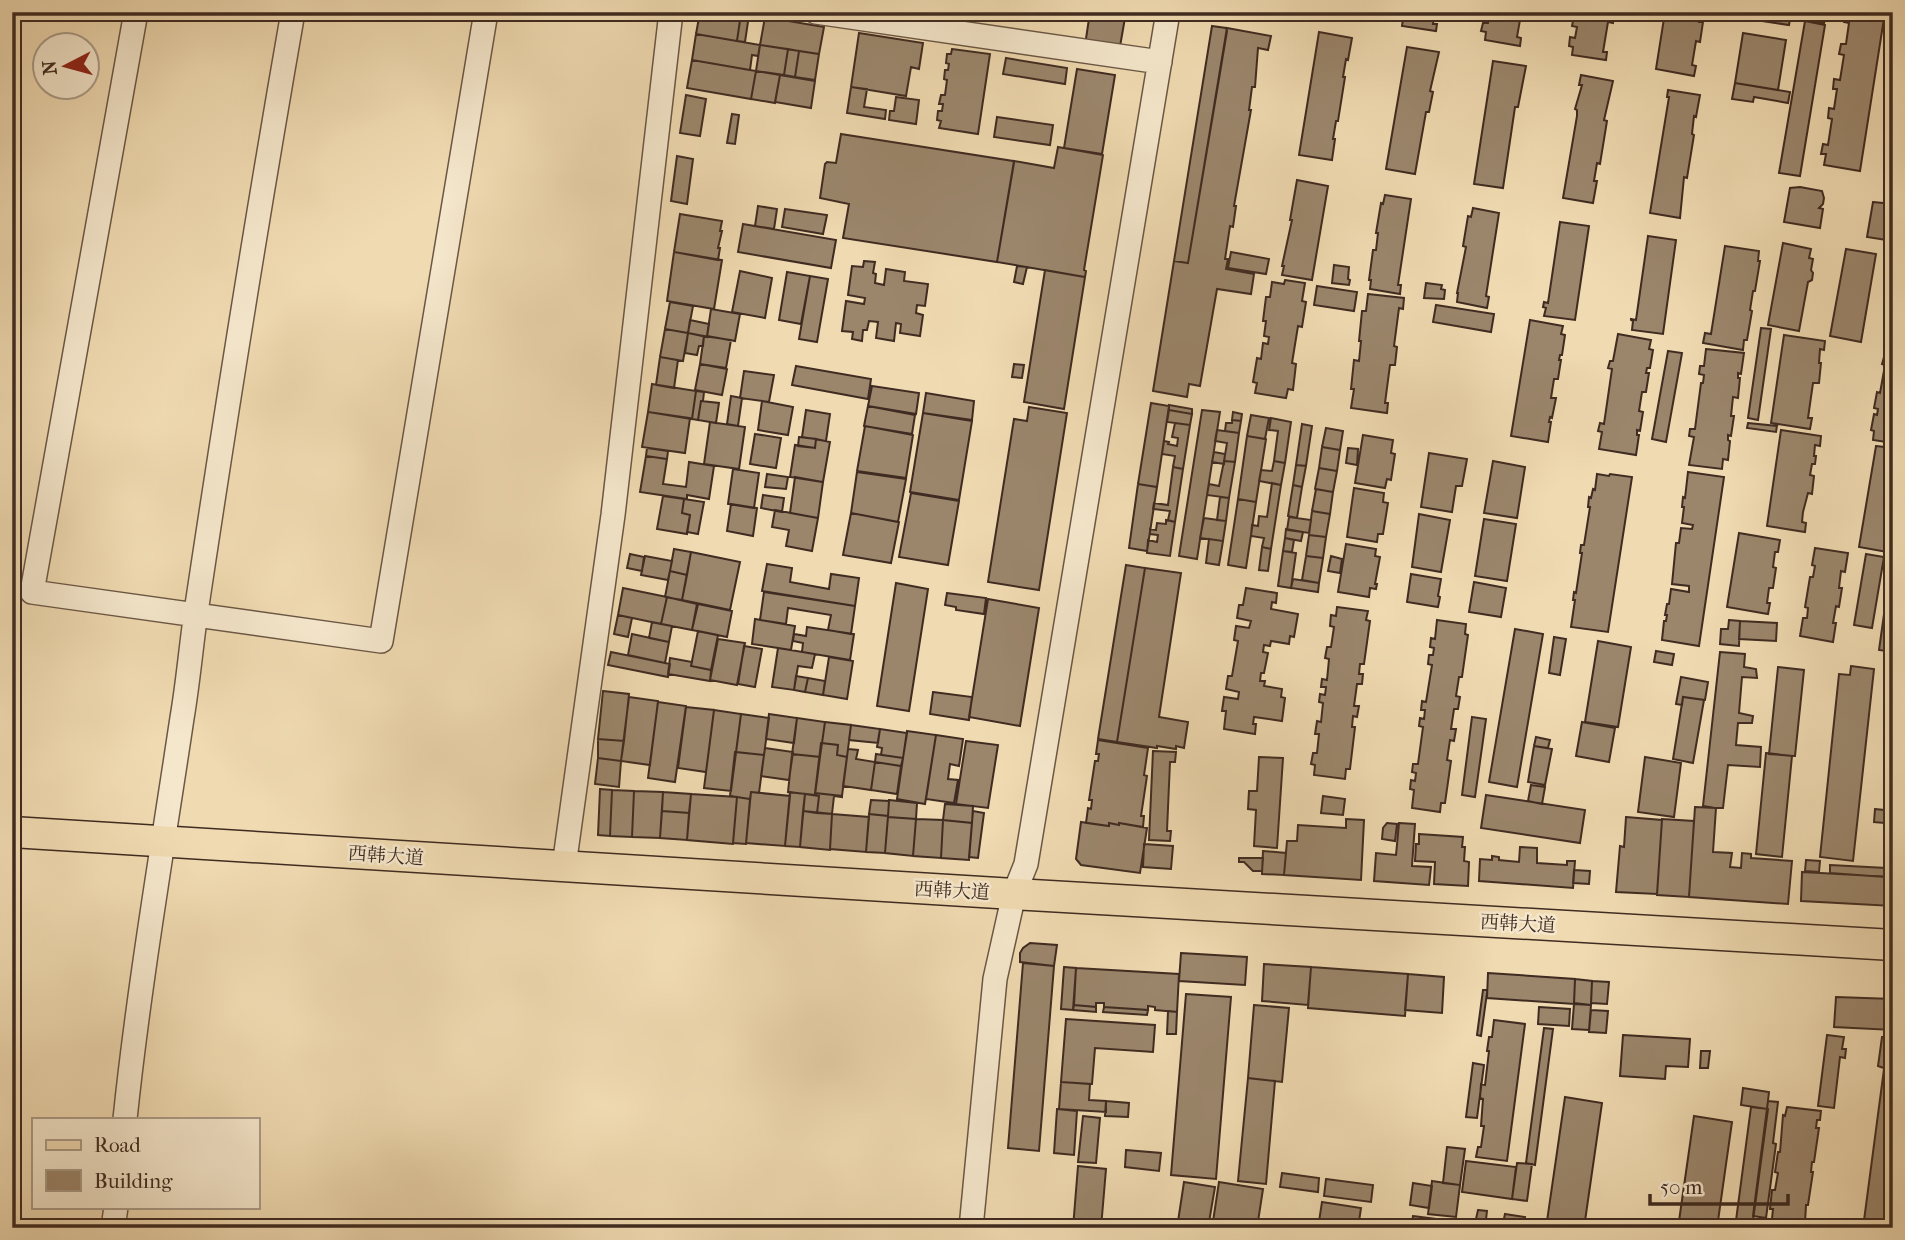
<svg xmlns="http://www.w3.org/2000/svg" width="1905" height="1240" font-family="'IM FELL French Canon','Noto Serif SC',serif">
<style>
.building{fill:#9b866c;stroke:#3f2b21;stroke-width:2}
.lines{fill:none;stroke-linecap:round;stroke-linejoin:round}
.minor-casing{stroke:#6b5745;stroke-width:26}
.major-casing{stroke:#3f2b21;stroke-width:33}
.minor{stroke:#f5e7cc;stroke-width:23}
.major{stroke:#f0dab1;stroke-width:30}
.labels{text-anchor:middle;stroke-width:5;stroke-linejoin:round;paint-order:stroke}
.street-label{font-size:19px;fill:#3f2b21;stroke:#f5e7cc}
</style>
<rect width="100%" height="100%" fill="#f0dab1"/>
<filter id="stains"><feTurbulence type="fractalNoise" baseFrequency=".00286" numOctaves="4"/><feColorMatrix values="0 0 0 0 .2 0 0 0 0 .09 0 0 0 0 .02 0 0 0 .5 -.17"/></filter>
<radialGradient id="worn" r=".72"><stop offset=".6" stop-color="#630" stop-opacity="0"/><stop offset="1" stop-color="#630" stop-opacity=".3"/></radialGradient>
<path class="building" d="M700 12 741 13 737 41 696 34Z
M1090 12H1126L1118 58 1084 52Z
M1325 12H1354L1353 17Z
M1399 12H1435L1433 24H1437L1436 31 1402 26 1403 19H1398Z
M1484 12H1525V14H1521L1517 37 1521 38 1520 46 1485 40 1486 32 1481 31 1483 23H1488L1489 17 1484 16Z
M1579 12H1614L1613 23 1608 22 1603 52H1607L1606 60 1572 55 1573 47 1569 46 1570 37 1575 38 1577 27 1572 26 1574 16 1578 17Z
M1665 12H1701L1699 22H1703L1700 42 1696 41 1692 65 1696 66 1694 76 1656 69Z
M1756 12H1788V14H1791L1789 25 1755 20Z
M1809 12H1827L1824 23 1808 20Z
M1851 12H1885L1860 171 1824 165 1826 154H1821L1823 144 1828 145 1832 119 1828 118 1829 108 1834 109 1837 89H1833L1834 79 1840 80 1844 55 1839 54 1841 44H1846L1849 23 1844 22 1846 13 1851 14Z
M741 14 749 15 745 42 737 41Z
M765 17 824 27 819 54 760 45Z
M1805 21 1825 25 1800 176 1779 173Z
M1212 26 1226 28 1227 31 1188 263 1174 261Z
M1227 28 1271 36 1268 50 1258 48 1255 87H1252L1249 110H1251L1234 206H1236L1233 227 1230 226 1225 259H1228L1226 269 1254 274 1251 294 1217 289 1200 386 1189 384 1187 397 1153 391 1174 261 1188 263Z
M1319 32 1352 38 1348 60 1346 59 1343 77H1345L1338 121H1336L1333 139H1335L1332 160 1299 155Z
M859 33 923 43 919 69 911 67 906 96 851 87Z
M1743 33 1786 40 1778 90 1735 83Z
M696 34 760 45 758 56 752 55 750 70 692 60Z
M760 45 788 49 784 75 756 71Z
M1407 47 1439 52 1430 91 1433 92 1429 112H1426L1415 174 1386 169Z
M788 49 799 51 795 77 784 75Z
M952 49 990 54 978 134 939 128 941 121 937 120 938 111H942L943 104H939L941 95H945L947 80 944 79 945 70H948L949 64 946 63 947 54H951Z
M799 51 819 54 815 80 795 77Z
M1006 58 1067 68 1065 84 1003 74Z
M692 60 756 71 751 99 687 88Z
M1493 61 1526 66 1518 107H1515L1503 188 1474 184Z
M1077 69 1115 75 1102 154 1064 148Z
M756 71 780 75 775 103 751 99Z
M780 75 815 81 811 108 775 102Z
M1581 75 1613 81 1604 120 1607 121 1600 164 1597 163 1594 181H1597L1593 203 1563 198 1577 116V110L1575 109 1582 85H1579Z
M1735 83 1790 92 1788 103 1754 97 1753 102 1732 99Z
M851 87 867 89 864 107 886 110 885 119 847 113Z
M1668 90 1700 95 1696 117 1694 116 1692 134 1694 135 1687 178 1684 177 1680 218 1650 213 1669 97H1667Z
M686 95 706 99 700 136 680 133Z
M896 97 919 100 916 124 889 120 890 111H894Z
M732 114 739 115 735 144 727 143Z
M997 117 1053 125 1050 145 994 137Z
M841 134 1013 161 1014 163 997 262 843 238 849 204 820 198 825 164 827 162 836 163Z
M1058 147 1103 155 1084 270 1086 271 1085 277 997 262 1014 161 1054 168Z
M677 156 693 159 687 204 671 201Z
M1297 180 1328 186 1312 280 1282 275 1284 266H1282L1292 220H1290Z
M1800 187 1822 191 1824 198 1823 204 1819 208 1823 209 1820 228 1784 222 1790 188Z
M1385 195 1411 199 1398 285H1401L1400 294 1370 289 1371 280H1369L1373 250H1376L1378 233H1376L1381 203 1383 204Z
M1873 202 1893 204V241L1867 237Z
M758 206 777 209 774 229 755 226Z
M1473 208 1499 213 1486 296 1489 297 1487 308 1457 302 1458 293H1457L1466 247 1463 246 1468 216 1471 217Z
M785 209 827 215 823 234 782 227Z
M680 214 722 221 720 231H722L718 248H720L718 260 674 252Z
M1560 222 1589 226 1575 320 1544 316 1546 308 1543 307 1544 302 1548 303Z
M743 224 836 240 831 268 738 252Z
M1648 236 1676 240 1663 334 1632 330 1633 321 1631 320V319L1636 320Z
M1783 243 1811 249 1809 258 1813 259 1811 270 1813 273 1812 280 1808 282 1799 331 1768 325Z
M1725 246 1759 251 1758 261H1760L1755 291H1753L1750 310 1752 311 1747 340H1744L1743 350 1703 343 1705 333 1711 334Z
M1846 249 1876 254 1861 342 1830 336Z
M674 252 722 260 714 309 667 301Z
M1231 252 1269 259 1266 274 1228 268Z
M864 261 875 262 873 273 876 274 875 283 884 285 886 269 905 272 904 281 928 284 925 306 917 305 916 313 923 315 920 336 900 333 901 324 896 323 894 341 876 338 878 322 869 321 867 330H863L862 341 852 339 853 332 842 331 846 301 864 304 865 298 848 295 852 266 863 267Z
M1334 265 1349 267 1348 279 1350 280 1349 285 1332 283Z
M1017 266 1027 267 1023 284 1014 282Z
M1045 270 1085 277 1064 409 1024 402Z
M740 271 772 278 765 318 732 312Z
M787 272 810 276 801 324 779 320Z
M810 276 828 279 817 342 799 339Z
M1285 280 1305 283 1302 301 1306 302 1302 327 1298 326 1292 363 1296 364 1293 390 1288 389 1286 398 1255 393 1257 383 1253 382 1257 358 1261 359 1263 343 1268 344 1269 337 1264 336 1266 321H1263L1266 297H1270L1272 282 1284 284Z
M1426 283 1442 285 1441 289 1445 290 1444 299 1424 298Z
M1317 286 1357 292 1354 311 1314 305Z
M1368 294 1404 298 1403 309 1399 308 1394 346 1397 347 1395 365H1390L1385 403H1388L1387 413 1351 408 1354 389H1351L1354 360 1359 361 1361 341H1359L1362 311H1366Z
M670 302 693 306 688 333 665 329Z
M1436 305 1494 314 1491 332 1433 322Z
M711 309 740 314 735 341 707 336Z
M690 320 709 324 707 337 688 333Z
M1530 320 1563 326 1561 334 1565 335 1562 355H1560L1559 360H1561L1558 379H1554L1551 398H1556L1552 418 1550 417 1549 422H1551L1548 442 1511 436Z
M1761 328 1771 329 1758 420 1748 418Z
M665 329 688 333 683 361 660 357Z
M688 333 704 336 703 346H699L697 355 685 353Z
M1618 334 1651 340 1649 349 1653 350 1650 368H1647L1646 373H1649L1646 392H1642L1639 411 1643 412 1640 431 1637 430V435H1639L1636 455 1599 449 1602 432 1598 431 1600 423 1604 424 1612 369 1608 368 1610 361H1613Z
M1784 335 1825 341 1824 350 1820 349 1819 363H1821L1819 383H1813L1808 418H1812L1810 429 1771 423Z
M704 336 731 340 726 368 700 364Z
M1706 349 1744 353 1741 374 1738 373V378H1740L1738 398 1733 397 1731 416H1734L1731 436 1728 435V440L1730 441 1728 460 1723 459 1722 469 1689 465 1694 437 1689 436 1690 429H1695L1701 383H1703L1704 375 1699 374 1700 366H1704Z
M1668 351 1682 353 1666 442 1652 439Z
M660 357 678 360 674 388 656 385Z
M1884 357 1893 359V443L1873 440 1874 431 1871 430 1874 414 1877 415 1878 409 1874 408 1877 392 1880 393 1885 365 1882 364Z
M700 364 727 369 722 395 695 390Z
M1014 364 1024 365 1022 378 1012 377Z
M796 366 871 379 868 399 792 385Z
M744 371 774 375 769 402 740 398Z
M652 384 696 391 692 419 648 412Z
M872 386 919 393 916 414 868 406Z
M696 391 704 392 703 401H701L698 420 692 419Z
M926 393 974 401 972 420 923 413Z
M731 396 742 398 738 426 727 424Z
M701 401 719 403 716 423 698 420Z
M762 401 793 407 788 435 758 430Z
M1151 403 1169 406 1157 487 1138 484Z
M1169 405 1192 409V414L1169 410Z
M868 406 915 415 912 434 864 426Z
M1029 407 1067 413 1039 590 988 582 1014 419 1027 421Z
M806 410 830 414 826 441 802 437Z
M1169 410 1192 414 1190 425 1167 422Z
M1202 410 1220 412 1197 559 1179 556Z
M648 412 690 418 685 453 642 447Z
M1233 412 1242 414 1241 421 1232 420Z
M923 413 972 421 959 500 910 492Z
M1251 415 1269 418 1265 439 1247 436Z
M1271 418 1291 422 1285 463 1274 461 1278 431 1269 430Z
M1232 420 1241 421 1239 433 1225 431 1226 423H1232Z
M710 422 745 427 739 469 704 464Z
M1175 423 1190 425 1183 469 1173 467 1175 456 1162 454 1164 441 1169 442 1168 444 1177 446 1178 438 1172 437Z
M1748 423 1777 426 1776 432 1747 428Z
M1302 424 1312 426 1306 466 1296 465Z
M865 426 913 435 906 478 857 471Z
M1326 428 1343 431 1340 450 1322 447Z
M1217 430 1239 433 1235 462 1224 461 1227 443 1215 441Z
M1781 430 1821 436 1820 446 1815 445 1814 456H1816L1815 464H1812L1810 475 1814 476 1812 494 1808 493 1803 512 1802 522 1806 523 1805 532 1767 526Z
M755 434 781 438 776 468 750 464Z
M1363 435 1393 440 1391 453 1395 454 1391 480 1387 479 1385 488 1355 483Z
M1247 436 1266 439 1256 502 1238 499Z
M799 437 816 439 815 448 798 446Z
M816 439 830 442 823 482 790 477 795 445 815 448Z
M1876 446 1893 448V553L1859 547Z
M1322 447 1340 450 1337 471 1319 468Z
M647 448 668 451 667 459 646 456Z
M1348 448 1358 449 1357 465 1346 463Z
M1214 452 1225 454 1224 464 1212 462Z
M1429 453 1467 459 1462 486H1456L1452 512 1421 507Z
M646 456 667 459 663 484 686 487 689 462 714 466 709 499 687 495V499L640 492Z
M1224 461 1235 462 1229 498 1207 495 1209 484 1219 486Z
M1274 461 1285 463 1281 485 1259 481 1261 470 1272 471Z
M1493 461 1525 467 1517 518 1484 513Z
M1296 465 1306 466 1302 487 1293 485Z
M1173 467 1183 469 1175 522 1168 520 1170 511 1153 509 1154 503 1168 505Z
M1319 468 1337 471 1333 492 1315 489Z
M733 469 759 473 754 508 728 504Z
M857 472 906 479 898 522 851 513Z
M1688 472 1724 477 1699 646 1662 640 1664 621H1666L1667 615H1665L1667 604H1669L1671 589 1689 592V586L1672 584 1676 543H1679L1681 528 1692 529 1693 525 1682 523 1684 507H1682L1683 497 1685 498Z
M767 474 788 477 786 489 765 487Z
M1597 474 1609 476 1610 474 1632 477 1608 632 1571 627 1575 600H1573L1574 592 1576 593 1582 553H1580L1581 545H1584L1590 507H1588L1589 497 1591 498 1593 489 1595 490Z
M795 477 823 482 818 518 790 513Z
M1272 483 1281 485 1271 549 1262 547 1264 538 1251 536 1252 525 1258 526 1259 516 1267 517Z
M1138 484 1157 487 1147 551 1129 548Z
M1293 485 1302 487 1297 518 1288 516Z
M1354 488 1384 493 1383 502 1388 503 1383 534H1378L1377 542 1347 537Z
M1316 489 1333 492 1330 514 1312 511Z
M911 493 959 501 948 565 899 557Z
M763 495 784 498 782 512 761 508Z
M663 496 684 499 682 513 690 515 687 534 657 529Z
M1220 497 1229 498 1226 521 1217 520Z
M684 499 704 502 698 534 687 532 690 515 682 513Z
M1238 499 1256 502 1246 568 1228 565Z
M731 504 757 508 753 536 727 531Z
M775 510 818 518 812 551 786 546 789 530 772 527Z
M1312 511 1330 514 1326 537 1309 535Z
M851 513 899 522 891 563 843 555Z
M1419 514 1450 520 1441 572 1412 567Z
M1289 517 1311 520 1309 533 1287 530Z
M1204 518 1226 521 1223 541 1200 538Z
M1484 519 1516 524 1507 581 1475 576Z
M1166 520 1175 522 1170 556 1147 553 1148 540 1157 542 1158 535 1150 534V529L1156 530 1157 523 1166 524Z
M1286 529 1303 532 1301 541 1285 538Z
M1739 533 1780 540 1778 552H1775L1773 567 1776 568 1773 588H1769L1767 603H1770L1768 614 1727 607Z
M1309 535 1326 537 1323 558 1306 556Z
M1285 538 1294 540 1292 552 1283 551Z
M1209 539 1223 541 1219 565 1206 563Z
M1346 544 1376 549 1375 556 1380 557 1375 584H1377L1376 589 1370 588 1369 597 1338 592Z
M1262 547 1271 549 1268 571 1259 570Z
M1815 548 1848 553 1845 572 1841 571 1839 588H1842L1839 607 1836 606 1833 623H1836L1833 642 1800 636 1803 618H1807L1808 608 1805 607 1810 577H1813L1815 566 1812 565Z
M674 549 691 552 687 575 670 571Z
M1283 551 1296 553 1291 588 1278 586Z
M691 552 740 562 730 610 682 600Z
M630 554 644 557 642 571 627 568Z
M1866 554 1884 557 1872 628 1854 625Z
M645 556 672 561 668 580 641 575Z
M1306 556 1323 558 1319 583 1302 580Z
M1331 556 1342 559 1340 573 1328 571Z
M1892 557H1893V652L1879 650Z
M767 564 792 568 790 582 829 589 831 574 859 578 855 606 762 591Z
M1126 565 1145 568 1117 742 1098 739Z
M1145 568 1181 573 1159 717 1188 722 1184 748 1176 746V749L1157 746V748L1117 742Z
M670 571 687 575 682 600 665 597Z
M1411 574 1441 579 1438 596 1440 597 1438 607 1407 602Z
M1293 579 1319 583 1318 592 1291 588Z
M1474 582 1506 588 1501 617 1469 612Z
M896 583 928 589 909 711 877 706Z
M623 588 667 597 661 624 618 615Z
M1246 588 1277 593 1276 603 1272 602 1271 609 1298 614 1294 637 1290 636 1289 644 1271 641 1270 646 1264 645 1263 652 1268 653 1264 673H1261L1260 681H1265L1264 686 1282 689 1281 697 1285 698 1282 721 1254 717 1253 724H1256L1255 734 1224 729 1226 711H1222L1224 697 1238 699 1239 692 1226 689 1228 676H1232L1238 641 1234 640 1236 626 1249 628 1251 621 1237 618 1239 605H1243Z
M764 592 855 606 851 634 828 630 831 615 788 608 786 624 760 620Z
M947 593 986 598 984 614 956 610V607L945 605Z
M667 597 697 604 692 630 661 624Z
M988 599 1039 608 1020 726 969 717Z
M698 604 732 611 727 637 692 630Z
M1337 607 1368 611 1366 620 1370 621 1364 664H1360L1359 674H1363L1362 684H1357L1354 706H1359L1357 717 1353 716 1352 727H1355L1350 769H1346L1345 779 1314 775 1315 765 1311 764 1313 753H1317L1319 734H1315L1317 721 1321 722 1323 703 1319 702 1320 694 1325 695 1326 687H1321L1322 679 1327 680 1329 659 1325 658 1327 647H1331L1334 627 1330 626 1331 615 1336 616Z
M618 615 632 618 628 637 614 634Z
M755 619 795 626 791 650 752 644Z
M1437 620 1466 624 1465 634 1468 635 1462 677H1459L1456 696 1460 697 1458 709H1454L1451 729H1456L1454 741 1450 740 1447 760 1451 761 1445 803H1441L1440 812 1412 808 1414 790 1410 789 1411 780 1415 781 1416 773 1412 772 1413 764H1418L1423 727 1419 726 1420 718 1424 719 1425 710H1421L1422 701 1426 702 1432 665 1428 664 1429 655H1433L1434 648 1430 647 1431 638 1435 639Z
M1729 620 1740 621 1739 646 1720 644 1721 629H1728Z
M1740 621 1777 623 1776 641 1739 639Z
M652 622 672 626 669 642 649 638Z
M807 627 854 634 850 660 802 652 803 643 793 641 794 634 806 636Z
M1515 629 1543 634 1517 787 1489 782Z
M698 631 718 635 711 670 691 666Z
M632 634 669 642 665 663 628 655Z
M1554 637 1566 639 1560 675 1549 673Z
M718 639 745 643 737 685 710 680Z
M1598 641 1631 647 1618 727 1585 722Z
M744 646 762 649 755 687 738 684Z
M778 648 815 654 812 668 798 666 794 690 772 687Z
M1656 651 1674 654 1672 665 1654 662Z
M611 652 670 664 668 677 608 665Z
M1720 652 1745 654 1744 667 1756 669 1757 678 1742 677 1739 713 1753 716 1752 723H1738L1736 745 1761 747 1760 767 1728 765 1723 808H1715L1703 806Z
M829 657 853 661 847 699 823 695Z
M670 658 692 662 691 666 711 670 710 681 668 674Z
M1851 666 1874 669 1853 861 1820 857 1839 674 1850 675Z
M1778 667 1804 670 1795 756 1769 754Z
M796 676 808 678 805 692 794 690Z
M1681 677 1708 682 1705 700 1683 697 1682 705 1676 704Z
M808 678 825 681 823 695 805 692Z
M603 691 629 694 624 741 598 739Z
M933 692 972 697 969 720 930 714Z
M629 697 658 701 650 765 621 761Z
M1683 697 1704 700 1693 763 1673 759Z
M658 702 686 706 675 782 648 778Z
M686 707 714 710 706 772 678 768Z
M714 710 741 714 731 791 704 788Z
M741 714 769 718 764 755 736 752Z
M769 714 797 718 794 743 766 739Z
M1472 717 1486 719 1475 797 1462 795Z
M797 718 825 722 820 757 792 754Z
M825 722 851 725 847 757 837 755 838 745 822 743Z
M1582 722 1615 728 1609 762 1576 756Z
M851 725 880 729 878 743 849 740Z
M880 729 907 733 903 758 881 755 882 748 877 747Z
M907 731 936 735 925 804 897 799Z
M936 735 963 739 959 766 950 764 948 779 958 780 954 803 926 799Z
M1536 737 1550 740 1548 748 1534 746Z
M598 739 624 741 621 761 598 758Z
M1098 740 1148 748 1144 775 1147 776 1141 816H1144L1143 827 1119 823V825L1109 823V826L1086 823 1088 808 1091 809 1092 800H1089L1095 761H1098L1099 754H1096Z
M966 741 998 745 988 808 956 804Z
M821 743 838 745 837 755 847 757 842 796 815 793Z
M1534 746 1552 749 1545 785 1528 782Z
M765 748 793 752 789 780 761 776Z
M848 749 858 750 856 759 875 762 871 790 843 786Z
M1153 751 1176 752 1175 762H1170L1167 831H1171L1170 841 1149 840Z
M735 752 764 755 759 793 751 792 750 799 730 796Z
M1766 753 1792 756 1782 857 1756 854Z
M792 754 820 757 815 795 788 792Z
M876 754 903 758 901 766 875 762Z
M1259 757 1283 758 1277 848 1254 846 1256 810 1248 809 1249 791H1257Z
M1645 757 1681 763 1674 817 1638 812Z
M598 758 621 761 619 787 595 784Z
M875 762 901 766 897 794 871 790Z
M1531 785 1545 787 1542 804 1528 801Z
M600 789 612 790 610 836 598 835Z
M612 790 634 791 632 837 610 836Z
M634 791 663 792 660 838 632 837Z
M663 792 691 794 689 813 662 811Z
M751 792 790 796 785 846 746 843Z
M790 792 805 794 800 847 785 846Z
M815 793 842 796V797L834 796 832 814 817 813 819 796 815 795Z
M691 794 737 797 733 844 687 840Z
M805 794 819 796 817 813 803 811Z
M1486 795 1585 810 1580 843 1481 828Z
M1323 796 1345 799 1343 815 1321 813Z
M737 797 750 799 746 844 733 843Z
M871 800 889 801 888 816 869 814Z
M889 800 917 803 916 819 888 817Z
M945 804 973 806 972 823 943 820Z
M1695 807 1716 808 1713 852 1732 853 1730 867 1741 868 1742 853 1751 854V858L1792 861 1788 904 1689 897Z
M1875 809 1884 810V823L1874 822Z
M662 811 689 813 687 840 660 838Z
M803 811 832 814 830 850 800 847Z
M973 811 984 813 978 858 969 857Z
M832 814 869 817 866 852 830 849Z
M869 814 888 816 885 853 866 852Z
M888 817 916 819 913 856 885 853Z
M1626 817 1662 820 1657 894 1616 892 1620 846 1624 847Z
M916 819 943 820 941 858 913 856Z
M1346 819 1364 820 1361 880 1284 875 1287 841H1297L1298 825 1346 828Z
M1662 819 1694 821 1689 897 1657 895Z
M943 820 972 823 969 860 941 858Z
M1081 822 1109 826V823L1119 825V823L1147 828 1140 873 1081 865 1076 859Z
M1387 823 1397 824 1395 841 1382 839 1383 828Z
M1399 823 1415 824 1412 866 1431 867 1429 885 1374 881 1376 853 1396 855Z
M1419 834 1463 837 1462 847H1465L1464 861 1469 862 1468 886 1434 884 1435 862 1415 861 1416 844H1419Z
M1144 844 1173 846 1171 869 1143 867Z
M1520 847 1537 848V863L1567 865V861H1575L1573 888 1479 881 1480 859 1492 860V856L1499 857V860L1519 862Z
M1263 851 1286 853 1284 875 1262 874Z
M1239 858H1263L1262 871H1253L1244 862H1239Z
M1806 860 1820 861 1819 872 1805 871Z
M1830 865 1886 868 1885 877 1830 873Z
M1574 870 1590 871 1589 884 1573 883Z
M1802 872 1893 877V906L1801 901Z
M1030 943 1057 945 1054 966 1020 962V953L1023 948Z
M1181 953 1247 957 1245 985 1179 981Z
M1023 963 1054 966 1039 1151 1008 1148Z
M1264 964 1311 967 1308 1005 1262 1001Z
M1064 967 1076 968 1073 1010 1061 1009Z
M1311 967 1408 974 1405 1016 1308 1008Z
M1076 968 1179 974 1177 1012 1155 1010V1007L1148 1006V1010L1104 1007V1003H1096V1007L1074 1005Z
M1488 973 1575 979 1574 1004 1487 998Z
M1408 974 1444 977 1442 1013 1405 1010Z
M1575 979 1592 981 1591 1005 1574 1003Z
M1592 981 1609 982 1607 1004 1591 1003Z
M1483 990H1487V993L1481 1036 1477 1035Z
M1186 994 1231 997 1216 1179 1171 1175Z
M1836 997 1893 999V1030L1834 1027Z
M1574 1004 1591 1005 1589 1030 1572 1029Z
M1074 1005 1096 1007V1012L1073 1010Z
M1254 1005 1289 1008 1282 1082 1248 1078Z
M1104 1007 1148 1010 1147 1015 1103 1012Z
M1539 1007 1570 1009 1569 1026 1538 1024Z
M1591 1010 1608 1011 1606 1033 1589 1032Z
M1168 1011 1177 1012 1176 1034H1167Z
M1066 1019 1155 1025 1153 1052 1095 1048 1092 1084 1061 1082Z
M1494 1020 1525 1024 1507 1161 1476 1157 1478 1147H1481L1484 1126H1481L1483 1099 1480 1098 1481 1084 1485 1085 1489 1051H1487L1489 1037H1492Z
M1544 1028 1553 1029 1535 1165 1526 1163Z
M1623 1035 1690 1039 1688 1067 1666 1066 1665 1079 1620 1076Z
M1827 1035 1844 1037 1842 1049H1846L1845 1058 1840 1057 1834 1108 1818 1106Z
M1882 1037 1893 1038V1071L1878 1066Z
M1701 1051H1710L1708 1068H1700Z
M1473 1063 1484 1065 1477 1118 1466 1117Z
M1884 1069 1893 1071V1228H1863Z
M1248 1078 1275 1081 1266 1184 1238 1181Z
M1061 1082 1090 1084 1089 1100 1106 1101V1112L1059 1109Z
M1743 1088 1769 1092 1767 1109 1741 1105Z
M1565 1097 1602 1103 1584 1228H1546Z
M1106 1101 1129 1103 1128 1117 1105 1116Z
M1768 1101 1778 1102 1773 1143 1776 1144 1766 1218 1753 1216Z
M1751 1107 1768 1109 1752 1228H1735Z
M1787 1107 1821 1111 1820 1120H1817L1816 1128H1819L1814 1162H1812L1811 1172H1813L1808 1205H1806L1805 1223 1772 1219 1773 1209H1770L1772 1190H1775L1778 1173 1775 1172 1778 1152H1780L1783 1115 1785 1116Z
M1057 1109 1077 1111 1074 1155 1054 1153Z
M1083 1116 1100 1118 1096 1163 1078 1162Z
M1694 1116 1732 1122 1717 1228H1678Z
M1447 1147 1465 1149 1460 1185 1443 1183Z
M1126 1150 1161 1153 1159 1171 1125 1167Z
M1466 1161 1516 1167 1512 1199 1462 1192Z
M1517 1163 1532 1164 1527 1201 1512 1199Z
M1078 1166 1106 1169 1101 1228H1073Z
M1282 1173 1319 1178 1318 1192 1280 1187Z
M1326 1179 1373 1185 1371 1202 1324 1196Z
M1432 1181 1460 1185 1456 1217 1428 1214Z
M1184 1182 1215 1187 1208 1228H1177Z
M1219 1182 1263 1189 1257 1228H1212Z
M1413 1183 1432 1186 1429 1208 1410 1205Z
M1322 1202 1361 1208 1358 1228H1318Z
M1478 1210 1487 1211 1485 1228H1474Z
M1505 1214 1525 1217 1524 1228H1502Z
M1413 1216 1451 1221V1228H1411Z"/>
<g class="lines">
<g class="minor-casing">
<path id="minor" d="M136 12 32 592 381 641 486 12
M816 12 1160 62
M564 866 613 515 671 12
M125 1119C139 985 162 852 182 718 188 683 191 647 196 612 226 412 258 212 293 12
M113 1228 116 1207
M971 1228 995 979 1014 894 1026 864 1168 12"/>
</g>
<g class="major-casing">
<path id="major" d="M12 832 1014 894 1893 945"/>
</g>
<use href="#minor" class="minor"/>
<use href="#major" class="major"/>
</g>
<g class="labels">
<g class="street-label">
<text transform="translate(386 855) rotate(4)" y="7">西韩大道</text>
<text transform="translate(952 890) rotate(3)" y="7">西韩大道</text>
<text transform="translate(1518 923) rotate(3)" y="7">西韩大道</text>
</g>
</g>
<rect width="1905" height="1240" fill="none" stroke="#f0dab1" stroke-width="42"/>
<rect x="14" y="14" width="1877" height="1212" fill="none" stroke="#3f2b21" stroke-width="3.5"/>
<rect x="21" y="21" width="1863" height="1198" fill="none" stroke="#3f2b21" stroke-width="2"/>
<rect x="32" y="1118" width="228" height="91" fill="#f5e7cc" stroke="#ac9c88" stroke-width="2"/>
<rect x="46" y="1140" width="35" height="10" fill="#f0dab1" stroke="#ac9c88" stroke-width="2"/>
<text x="94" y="1152" font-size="21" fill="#3f2b21">Road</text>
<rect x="46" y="1170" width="35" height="21" fill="#9b866c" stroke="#ac9c88" stroke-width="2"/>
<text x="94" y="1188" font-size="21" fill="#3f2b21">Building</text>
<g transform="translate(66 66) rotate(264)"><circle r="33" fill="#f5e7cc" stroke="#ac9c88" stroke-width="2"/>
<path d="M0-5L12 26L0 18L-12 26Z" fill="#8f2418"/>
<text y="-10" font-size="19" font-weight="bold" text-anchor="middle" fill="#3f2b21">N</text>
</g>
<path d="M1650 1194v10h138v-10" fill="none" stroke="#3f2b21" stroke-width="3.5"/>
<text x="1660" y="1194" font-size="21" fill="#3f2b21" stroke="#f5e7cc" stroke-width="5" paint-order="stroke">50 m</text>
<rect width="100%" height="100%" filter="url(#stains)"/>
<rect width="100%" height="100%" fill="url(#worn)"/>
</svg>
